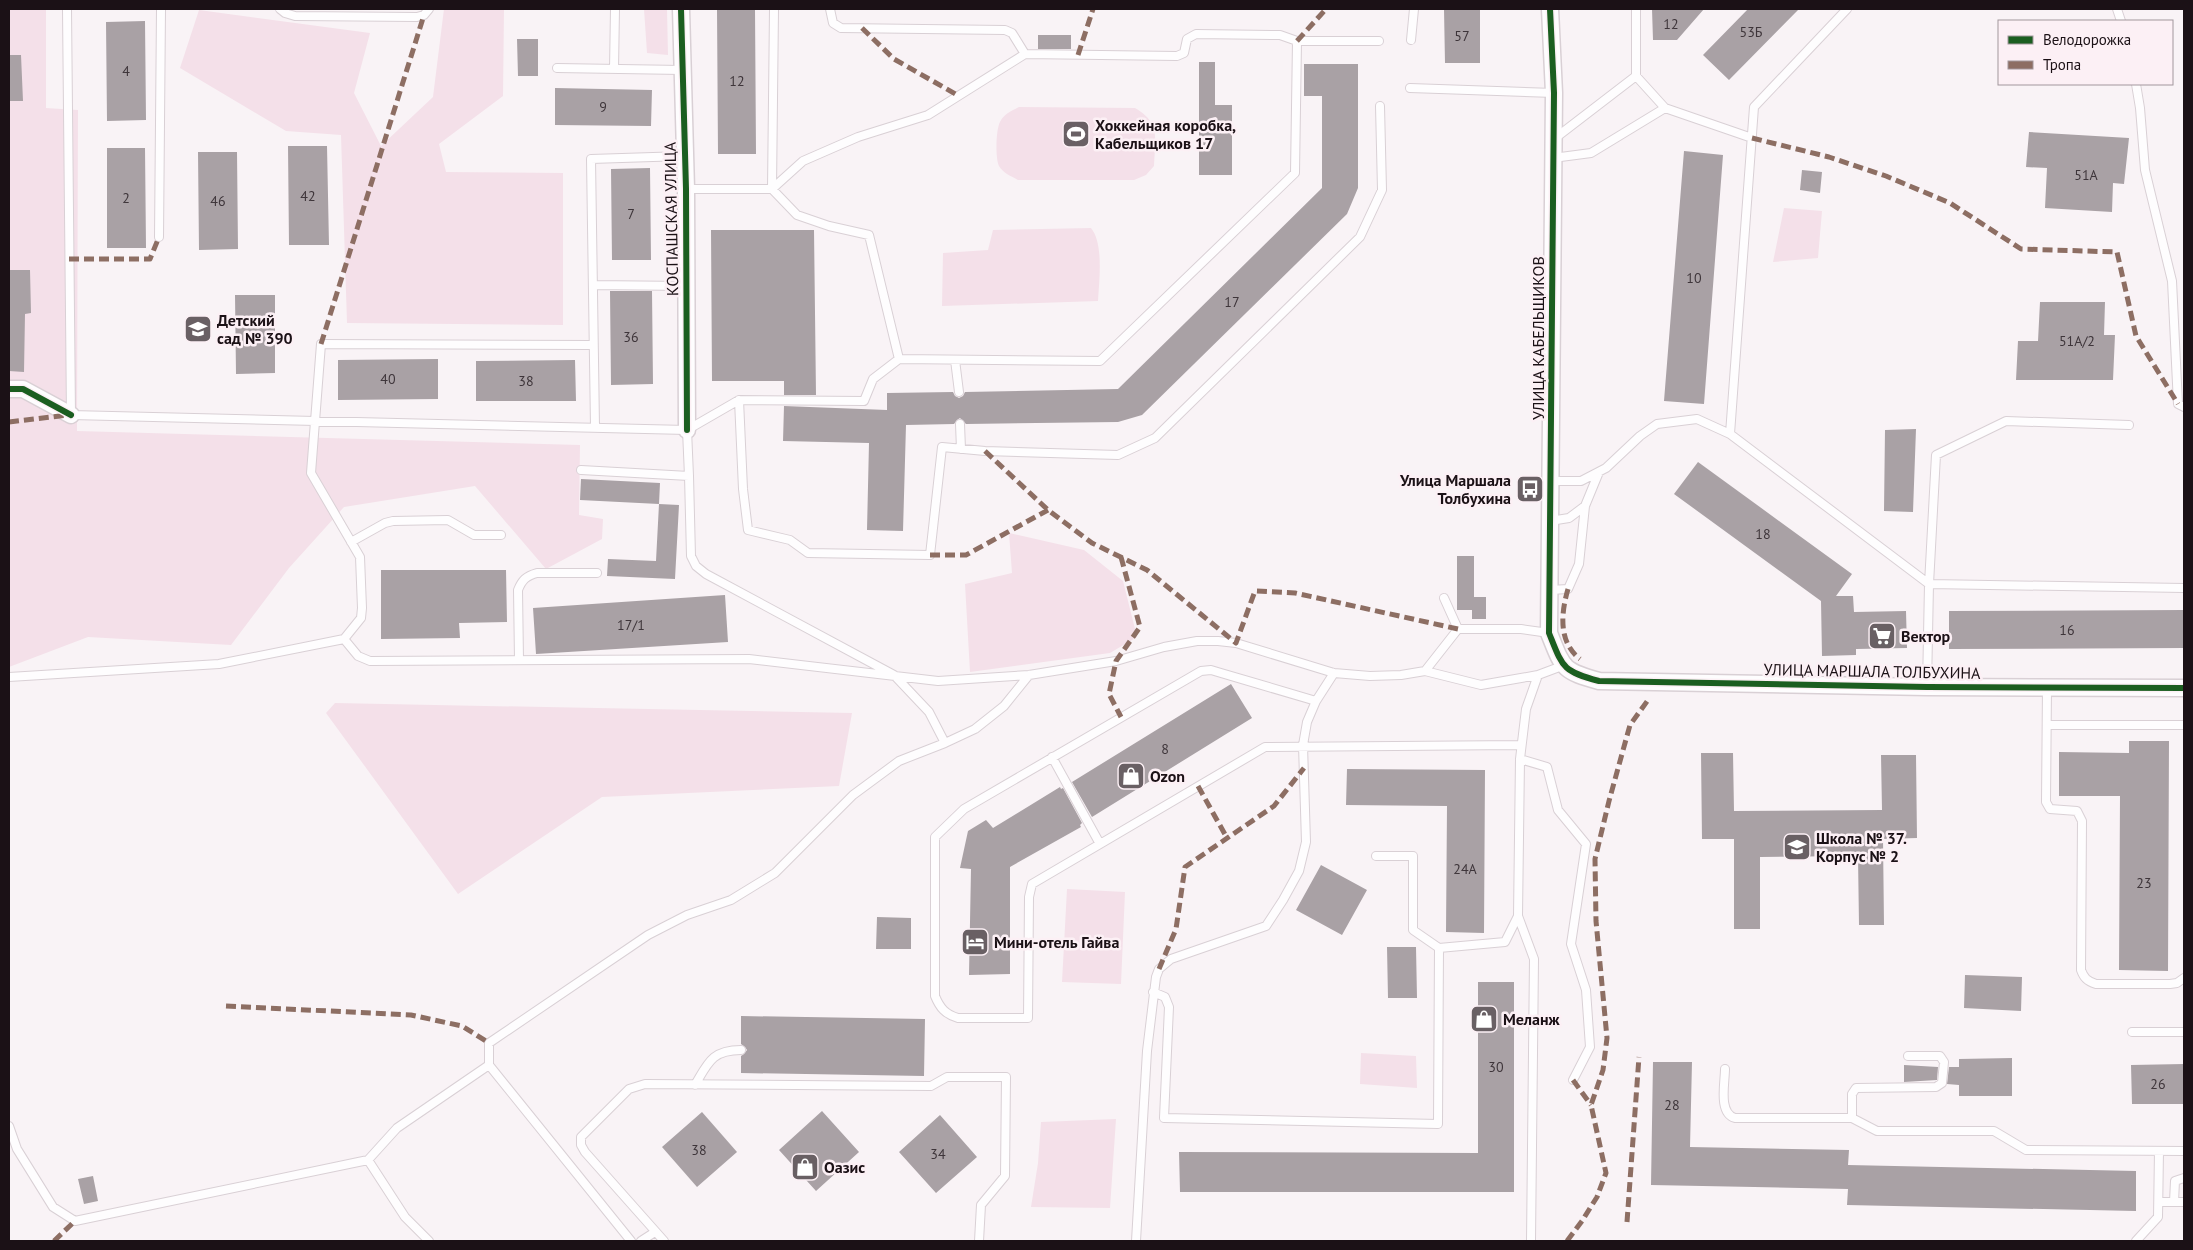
<svg xmlns="http://www.w3.org/2000/svg" width="2193" height="1250" font-family="'PT Sans',sans-serif">
<style>
.green{fill:#f4e0e9}
.building{fill:#a9a1a5}
.lines{fill:none;stroke-linecap:round;stroke-linejoin:round}
.service-casing{stroke:#d9d0d5;stroke-width:10}
.minor-casing{stroke:#d9d0d5;stroke-width:19}
.service{stroke:#fefdfe;stroke-width:8}
.minor{stroke:#fefdfe;stroke-width:16}
.quiet{stroke:#8d6e63;stroke-width:5;stroke-dasharray:10 5;stroke-linecap:butt}
.cycleway-casing{stroke:#fcf0f5;stroke-width:9}
.cycleway{stroke:#1b5e20;stroke-width:6}
.labels{text-anchor:middle;stroke-width:5;stroke-linejoin:round;paint-order:stroke}
.number-label{font-size:14px;fill:#3e353a}
.poi-label{font-size:16px;font-weight:bold;fill:#1b1116;stroke:#fcf0f5;text-anchor:start}
.street-label{font-size:16px;fill:#1b1116;stroke:#fcf0f5}
</style>
<rect width="100%" height="100%" fill="#f9f3f6"/>
<path class="green" d="M9 9H46V108L78 110 77 431 580 445 579 515 603 519 602 539 546 569 475 486 344 507 289 568 231 645 88 637 9 667Z
M444 9H504L503 96 439 144 446 172 563 173V325L347 323 341 135 286 131 180 68 199 10 370 33 354 93 381 146 433 97Z
M644 9H667L668 55 647 53Z
M1019 107 1135 108C1161 123 1155 138 1154 166L1146 175 1134 180H1018C1011 176 1003 173 999 166 995 158 996 129 1000 122 1004 114 1011 111 1019 107Z
M1784 208 1822 211 1818 258 1773 262Z
M1091 228C1104 244 1099 281 1098 301L942 306 943 253 988 250 993 230Z
M1009 533 1084 550 1123 581 1137 637 1110 653 970 672 965 584 1012 573Z
M335 703 852 713 839 786 602 797 458 894 326 713Z
M1067 889 1125 892 1121 984 1062 982Z
M1361 1053 1416 1056 1417 1088 1360 1084Z
M1116 1119 1110 1208 1031 1207 1038 1163 1041 1122Z"/>
<path class="building" d="M717 9H755L756 154H718Z
M1444 9H1480V63H1445Z
M1652 9H1704L1677 40H1653Z
M1748 9H1799L1729 80 1703 55Z
M145 21 146 120 107 121 106 22Z
M1038 35H1071V49H1038Z
M517 39H538V76H518Z
M9 55H21L23 101H9Z
M1199 62H1215V105H1232V175H1199Z
M1304 64H1358V188L1347 214 1142 415 1118 422 966 424 960 418 957 420 954 424 906 425 903 531 867 530 869 443 783 441 784 406 887 410V393L953 392 955 396 959 398 963 396 965 392 1118 389 1322 188V96H1304Z
M555 88 652 90 651 126 555 125Z
M2029 132 2129 138 2124 184 2113 183 2112 212 2045 208 2047 168 2026 167Z
M288 146H327L329 245H289Z
M107 148H145L146 248H107Z
M1684 151 1723 155 1704 404 1664 401Z
M198 152H237L238 249 199 250Z
M650 168 651 260H612L611 169Z
M1802 170 1822 172 1820 193 1800 190Z
M711 230H814L816 395H784V381H712Z
M9 270H30L31 313 25 314 24 372 9 371Z
M610 291H652L653 384 611 385Z
M235 295H275V373L236 374Z
M2040 302H2105L2104 335H2115L2113 380H2016L2018 341H2038Z
M438 359V399L338 400V360Z
M575 360 576 401H476V361Z
M1916 429 1913 512 1884 511 1885 430Z
M1698 462 1852 574 1836 596H1853L1854 612 1906 611 1907 648 1856 649V655L1822 656 1821 601 1674 494Z
M581 479 660 483 659 504 580 500Z
M659 504 679 505 675 579 607 576 608 559 656 561Z
M1457 556H1474V597H1486V619H1472V610H1457Z
M381 570H506L507 622 459 623 460 638 381 639Z
M725 595 728 642 536 654 533 608Z
M2184 610V648L1949 649V611Z
M1231 684 1252 718 1092 817 1072 782Z
M2129 741H2169L2168 971 2119 970 2120 796H2059V752L2129 753Z
M1701 753H1733L1734 811 1882 810 1881 755H1916L1917 838 1883 839 1884 925H1859L1858 856 1760 857V929H1734V839H1702Z
M1347 769 1485 770 1484 933 1446 932 1447 806 1346 805Z
M1060 787 1061 789 1063 788 1082 823 1080 825 1081 827 1010 867V974L969 975 971 869 960 868 968 831 986 820 993 828Z
M1321 865 1367 890 1342 935 1296 910Z
M877 917 911 918V949H876Z
M1387 947H1416L1417 998H1388Z
M1965 975 2022 977 2021 1011 1964 1008Z
M1478 982H1514V1192H1180L1179 1152 1478 1153Z
M741 1016 925 1019 924 1076 741 1073V1056L744 1054 747 1050 745 1047 741 1044Z
M2012 1058V1096H1959V1085L1947 1084 1949 1067H1959V1059Z
M1653 1062H1692L1690 1147 1849 1150 1848 1165 2136 1171V1211L1847 1205 1848 1189 1651 1185Z
M2184 1064V1104H2132L2131 1065Z
M1904 1065 1938 1067 1937 1080 1904 1082Z
M822 1111 859 1152 816 1191 779 1150Z
M702 1112 737 1152 697 1187 662 1147Z
M940 1115 977 1157 936 1193 899 1152Z
M93 1176 98 1201 84 1204 78 1179Z"/>
<g class="lines">
<g class="service-casing">
<path id="service" d="M67 9 71 415 687 430 739 400 864 401 873 379 899 359
M280 9 285 13 295 16 417 17 424 15 429 9
M830 9 833 23 841 28 1005 30 1012 33 1025 54
M1847 9 1754 107 1730 434 1929 584
M2117 9 2121 21
M1411 40 1414 9
M557 68 682 70
M614 69 615 9
M1636 76 1665 108 1752 138
M2136 84 2140 108 2145 170 2172 281 2178 404 2184 407
M1410 88 1554 93
M1554 139 1636 76V9
M1553 158 1591 153 1665 108
M686 189H772L797 215 829 226 869 235 899 359 1100 361 1295 173 1297 41H1379
M772 189 803 161 858 137 928 115 1025 54 1177 56 1184 53 1187 39 1196 34 1280 35 1297 41
M772 189 774 9
M159 237 161 9
M593 285 687 286
M955 360 959 392
M739 400 743 489 748 530 790 540 808 553 930 555 942 447 985 451 1118 455 1155 438 1360 237 1382 190 1380 106
M960 424 961 449
M595 427 591 159 684 156
M581 470 689 476 687 430
M689 476 691 556 696 566 706 574 894 675 929 712 945 743
M1550 481H1581L1606 468 1640 436 1657 424 1697 419 1730 434
M1550 521 1569 518 1585 506 1599 472
M351 542 385 523 393 521 448 520 474 535H501
M1929 584 1936 455 2006 421 2129 425
M1550 590 1568 589 1579 564 1585 506
M1444 598 1458 629H1521L1549 633
M344 639 358 656 370 661 749 659 938 681 1029 675 1116 661 1164 647 1197 641H1218L1236 643 1334 673 1370 676 1401 675 1425 671 1481 685 1538 675
M519 660 518 590C522 580 526 576 537 573H597
M1425 671 1458 629
M9 677 219 664 344 639 361 618 362 608 360 557 311 473 321 344 593 345
M1927 687 1929 584 2184 588
M2047 687 2046 802 2050 809 2077 811 2082 821 2081 970C2084 978 2087 981 2096 984H2170L2177 983 2184 978
M1316 701 1221 673 1211 670 1201 671 964 809 935 837V996C940 1008 945 1014 958 1018H1028L1029 897 1032 884 1265 747 1520 745
M2047 725H2184
M1052 757 1100 844
M1520 759 1547 767 1558 810 1586 844 1571 944 1586 990 1590 1047 1573 1080
M1376 856H1413V930L1439 948
M1153 992 1165 997 1169 1007 1164 1118 1438 1124 1439 948 1505 942 1518 916
M2132 1032H2184
M1725 1069C1725 1083 1718 1113 1735 1118H1852L1877 1131H1994L2026 1150 2184 1151
M695 1085C708 1063 712 1050 741 1050
M1852 1118V1094L1856 1088 1936 1087 1942 1083 1944 1062 1940 1056H1908
M9 1126 17 1149 53 1207 75 1221 368 1160 397 1128 489 1065
M368 1160 405 1217 429 1241
M2159 1202H2184
M2174 1202 2175 1181 2184 1178
M631 1241 489 1065V1043L648 935 687 915 731 900 775 873 853 795 899 761 945 743 975 729 1004 706 1029 675
M641 1241 655 1232
M664 1241 585 1152 581 1145V1137L629 1089 645 1084 931 1086 947 1077H1006L1005 1176 981 1205 979 1241
M1136 1241 1147 1051 1156 977 1159 969 1171 959 1266 926 1283 900 1299 871 1306 842 1303 745 1307 722 1316 701 1334 673
M1531 1241 1534 959 1518 916 1520 759 1526 709 1538 675 1562 666
M2136 1241 2158 1217 2159 1151"/>
</g>
<g class="minor-casing">
<path id="minor" d="M681 9 686 189 687 430
M1550 9 1554 93 1549 633C1563 668 1562 671 1599 681L1927 687 2184 688
M9 389H23L71 415"/>
</g>
<use href="#service" class="service"/>
<use href="#minor" class="minor"/>
<path class="quiet" d="M862 28 894 59 959 96
M1297 41 1326 9
M1078 55 1093 9
M1752 138 1829 157 1886 176 1950 203 2021 249 2117 252 2136 336 2178 404
M69 259H150L159 237
M321 344 424 15
M9 422 68 415
M985 451 1048 510 1092 543 1147 570 1236 643 1255 591 1295 593 1458 629
M930 555H966L1048 510
M1121 557 1140 627 1116 661 1109 694 1121 717
M1568 589C1561 613 1558 642 1580 659
M1198 786 1227 838
M1159 969 1176 929 1185 867 1274 806 1304 768
M226 1006 411 1015 462 1026 489 1043
M1573 1080 1591 1105
M1627 1222 1639 1057
M54 1241 75 1221
M1567 1241 1582 1221 1597 1197 1606 1173 1591 1105 1603 1070 1607 1038 1596 921 1595 859 1609 801 1630 725 1648 700"/>
<g class="cycleway-casing">
<path id="cycleway" d="M681 9 686 189 687 430
M1550 9 1554 93 1549 633C1563 668 1562 671 1599 681L1927 687 2184 688
M9 389H23L71 415"/>
</g>
<use href="#cycleway" class="cycleway"/>
</g>
<defs>
<g id="stadium-square" transform="scale(1.4375)"><rect x="-9" y="-9" width="18" height="18" rx="4" fill="#696064" stroke="#fcf0f5"/><path d="M0-5a6.5 5 0 1 0 0 10a6.5 5 0 1 0 0-10ZM-3.5-1.8h7v3.6h-7Z" fill="#fff"/></g>
<g id="school-square" transform="scale(1.4375)"><rect x="-9" y="-9" width="18" height="18" rx="4" fill="#696064" stroke="#fcf0f5"/><path d="M0-5L7-2L0 1L-7-2ZM-4 1L0 2.5L4 1V4Q0 6-4 4Z" fill="#fff"/></g>
<g id="bus-square" transform="scale(1.4375)"><rect x="-9" y="-9" width="18" height="18" rx="4" fill="#696064" stroke="#fcf0f5"/><path d="M-5-6H5V4H4V6H2V4H-2V6H-4V4H-5ZM-3.5-4V0h7V-4ZM-3.5 1.2v1.5H-2V1.2ZM2 1.2v1.5H3.5V1.2Z" fill="#fff"/></g>
<g id="supermarket-square" transform="scale(1.4375)"><rect x="-9" y="-9" width="18" height="18" rx="4" fill="#696064" stroke="#fcf0f5"/><path d="M-6-5.5h2.5l.6 2H6L4.5 2H-2.5L-4.4-4H-6ZM-1.5 3.2a1.3 1.3 0 1 0 .1 0ZM3 3.2a1.3 1.3 0 1 0 .1 0Z" fill="#fff"/></g>
<g id="shop-square" transform="scale(1.4375)"><rect x="-9" y="-9" width="18" height="18" rx="4" fill="#696064" stroke="#fcf0f5"/><path d="M-5-2.5h2.3a2.7 3.5 0 0 1 5.4 0H5L5.5 6h-11ZM-1.5-2.5h3a1.5 2.3 0 0 0-3 0Z" fill="#fff"/></g>
<g id="hotel-square" transform="scale(1.4375)"><rect x="-9" y="-9" width="18" height="18" rx="4" fill="#696064" stroke="#fcf0f5"/><path d="M-6-4.5h1.5V1H6V5H4.5V3h-9V5H-6ZM-4 0a1.8 1.8 0 1 1 3.6 0ZM.5 0V-2.5h3Q6-2.5 6 0Z" fill="#fff"/></g>
</defs>
<g fill-rule="evenodd">
<use href="#stadium-square" x="1076" y="134"/>
<use href="#school-square" x="198" y="329"/>
<use href="#bus-square" x="1530" y="489"/>
<use href="#supermarket-square" x="1882" y="636"/>
<use href="#shop-square" x="1131" y="776"/>
<use href="#school-square" x="1797" y="847"/>
<use href="#hotel-square" x="975" y="942"/>
<use href="#shop-square" x="1484" y="1019"/>
<use href="#shop-square" x="805" y="1167"/>
</g>
<g class="labels">
<g class="number-label">
<text x="1671" y="29">12</text>
<text x="1751" y="37">53Б</text>
<text x="1462" y="41">57</text>
<text x="126" y="76">4</text>
<text x="737" y="86">12</text>
<text x="603" y="112">9</text>
<text x="2086" y="180">51А</text>
<text x="308" y="201">42</text>
<text x="126" y="203">2</text>
<text x="218" y="206">46</text>
<text x="631" y="219">7</text>
<text x="1694" y="283">10</text>
<text x="1232" y="307">17</text>
<text x="631" y="342">36</text>
<text x="2077" y="346">51А/2</text>
<text x="388" y="384">40</text>
<text x="526" y="386">38</text>
<text x="1763" y="539">18</text>
<text x="631" y="630">17/1</text>
<text x="2067" y="635">16</text>
<text x="1165" y="754">8</text>
<text x="1465" y="874">24А</text>
<text x="2144" y="888">23</text>
<text x="1496" y="1072">30</text>
<text x="2158" y="1089">26</text>
<text x="1672" y="1110">28</text>
<text x="699" y="1155">38</text>
<text x="938" y="1159">34</text>
</g>
<g class="poi-label">
<text x="1095" y="131">Хоккейная коробка,<tspan x="1095" dy="18">Кабельщиков 17</tspan></text>
<text x="217" y="326">Детский<tspan x="217" dy="18">сад № 390</tspan></text>
<text x="1511" y="486" text-anchor="end">Улица Маршала<tspan x="1511" dy="18">Толбухина</tspan></text>
<text x="1901" y="642">Вектор</text>
<text x="1150" y="782">Ozon</text>
<text x="1816" y="844">Школа № 37.<tspan x="1816" dy="18">Корпус № 2</tspan></text>
<text x="994" y="948">Мини-отель Гайва</text>
<text x="1503" y="1025">Меланж</text>
<text x="824" y="1173">Оазис</text>
</g>
<g class="street-label">
<text transform="translate(671 219) rotate(-91)" y="6">КОСПАШСКАЯ УЛИЦА</text>
<text transform="translate(1538 338) rotate(-90)" y="6">УЛИЦА КАБЕЛЬЩИКОВ</text>
<text transform="translate(1872 671) rotate(1)" y="6">УЛИЦА МАРШАЛА ТОЛБУХИНА</text>
</g>
</g>
<rect width="2193" height="1250" fill="none" stroke="#1b1116" stroke-width="20"/>
<rect x="1998" y="20" width="175" height="65" fill="#fcf0f5" stroke="#a2979c"/>
<rect x="2008" y="36" width="25" height="8" fill="#1b5e20" stroke="#a2979c"/>
<text x="2043" y="45" font-size="15" fill="#1b1116">Велодорожка</text>
<rect x="2008" y="61" width="25" height="8" fill="#8d6e63" stroke="#a2979c"/>
<text x="2043" y="70" font-size="15" fill="#1b1116">Тропа</text>
</svg>
